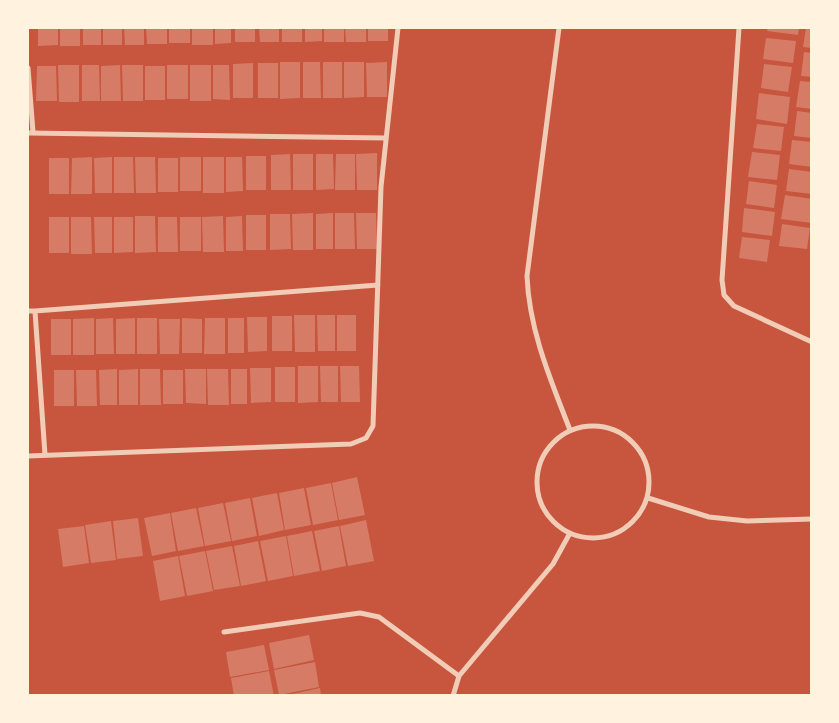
<svg xmlns="http://www.w3.org/2000/svg" width="839" height="723" font-family="Montserrat,sans-serif">
<style>
.building{fill:#d67c66}
.lines{fill:none;stroke-linecap:round;stroke-linejoin:round}
.minor{stroke:#f1ccb7;stroke-width:5}
</style>
<rect width="100%" height="100%" fill="#c8553d"/>
<path class="building" d="M38 28H58V45L38 46Z
M60 28H80V46H60Z
M83 28H101V45H83Z
M103 28H122V45H103Z
M124 28H144V45H125Z
M146 28H167V44H147Z
M169 28H190V43H169Z
M192 28H213V45H192Z
M215 28H231V43L215 44Z
M235 28H255V42H235Z
M259 28H279V42H260Z
M282 28H302V42H282Z
M305 28H322V41L305 42Z
M324 28H344V42H324Z
M345 28H366V42H346Z
M368 28H388V41H368Z
M768 28H799L798 35 767 31Z
M806 28H812V48L803 47Z
M766 38 796 41 793 63 763 59Z
M804 52 812 53V77L801 76Z
M280 62H300V98L280 99Z
M303 62H320L321 98H303Z
M323 62H342V98H323Z
M344 62H364V97L344 98Z
M387 62V97H367L366 63Z
M253 63V98H233V64Z
M258 63H278V98H258Z
M764 64 792 67 788 92 761 88Z
M58 65H79V102H59Z
M82 65H99L100 101H82Z
M120 65 121 101H101V66Z
M122 65H143V101H123Z
M167 65H188V99H167Z
M190 65H211V101H190Z
M213 65H229L230 100 213 99Z
M37 66H56L57 101H36Z
M145 66H165V100H145Z
M800 81 812 82V109L796 107Z
M759 93 790 97 787 124 756 119Z
M797 111 812 113V138L794 136Z
M757 124 784 127 781 151 753 148Z
M792 140 812 142V167L789 164Z
M752 152 780 155 777 180 748 177Z
M377 153V190H357L356 154Z
M290 154 291 190H271V155Z
M293 154H313V190H293Z
M316 154H333L334 189 316 190Z
M336 154H355V190H335Z
M246 156H266V190H246Z
M92 157V194H71L72 158Z
M112 157V193H95L94 158Z
M114 157H133L134 193H114Z
M135 157H155L156 193H136Z
M180 157H201V191H180Z
M203 157H224V193H203Z
M226 157H242L243 191 226 192Z
M49 158H69V194H49Z
M158 158H178V192H158Z
M789 169 812 172V194L786 191Z
M749 181 777 185 774 208 746 204Z
M785 195 812 199V223L781 219Z
M744 208 775 212 772 236 742 232Z
M313 213V250H293L292 214Z
M333 213V249H316V214Z
M335 213H354L355 249H335Z
M356 213H376L377 249H357Z
M270 214H290L291 249 270 250Z
M246 215H266V250H246Z
M135 216H155L156 252 135 253Z
M223 216 224 252H203L202 217Z
M242 216 243 251H226V217Z
M49 217H69V253H49Z
M71 217H91L92 254H71Z
M94 217H112V253H95Z
M114 217H133V252L114 253Z
M158 217H177L178 252H158Z
M180 217H201V251H180Z
M782 224 810 228 807 249 779 246Z
M742 237 770 240 767 262 739 258Z
M294 315H315V352H295Z
M317 315H335V351H318Z
M337 315H356V351H337Z
M272 316H292V351H272Z
M247 317H267V351L248 352Z
M94 318V355H73V319Z
M113 318 114 354H96V319Z
M135 318V354H116V319Z
M137 318H157V354H137Z
M182 318 202 319V353H182Z
M205 318H225V354H204Z
M228 318H244V353H228Z
M51 319H71V355H51Z
M159 319H180L179 354H160Z
M298 366H318V402L298 403Z
M320 366H338V402H321Z
M340 366H359L360 402H341Z
M275 367H295V402H275Z
M250 368H271V402L251 403Z
M117 369V405H100L99 370Z
M138 369V405H119V370Z
M140 369H160L161 405H140Z
M185 369H206V404L186 403Z
M207 369H228L229 405H208Z
M231 369H247V404H231Z
M54 370H74V406H54Z
M76 370H96L97 406H77Z
M163 370H183V404H163Z
M357 477 365 515 339 520 332 483Z
M331 483 338 520 313 525 306 488Z
M304 488 311 525 285 530 279 493Z
M277 493 284 530 259 536 252 498Z
M250 498 257 536 232 541 225 503Z
M223 503 231 541 205 546 198 508Z
M196 508 204 546 178 551 171 513Z
M170 513 176 551 152 556 144 518Z
M138 518 143 556 117 559 113 521Z
M366 520 374 561 348 566 340 526Z
M111 521 116 560 91 563 85 525Z
M84 526 89 563 63 567 58 529Z
M339 526 346 566 322 571 314 531Z
M312 531 320 571 294 576 287 536Z
M286 536 293 576 268 581 260 541Z
M258 541 266 581 241 586 234 546Z
M232 546 240 586 214 590 206 551Z
M205 551 213 591 187 596 179 556Z
M178 556 185 596 160 601 153 561Z
M309 635 314 660 274 669 269 643Z
M264 645 269 670 230 677 226 652Z
M315 662 319 687 279 695 274 670Z
M269 671 274 696H234L231 678Z
M320 688 321 696H288V695Z"/>
<g class="lines">
<path class="minor" d="M559 28 527 276C529 330 551 381 570 430
M739 28 722 280 724 295 734 306 812 342
M28 68 33 132
M28 133 386 138
M28 311H35
M537 482a56 56 0 1 1 112 0a56 56 0 1 1-112 0Z
M45 455 35 311 378 285
M28 456 351 444 366 438 373 426 381 187 398 28
M648 498 709 517 747 521 812 519
M224 632 360 613 379 617 459 676
M453 696 459 676 553 564 570 533"/>
</g>
<rect width="839" height="723" fill="none" stroke="#fff3e0" stroke-width="58"/>
</svg>
